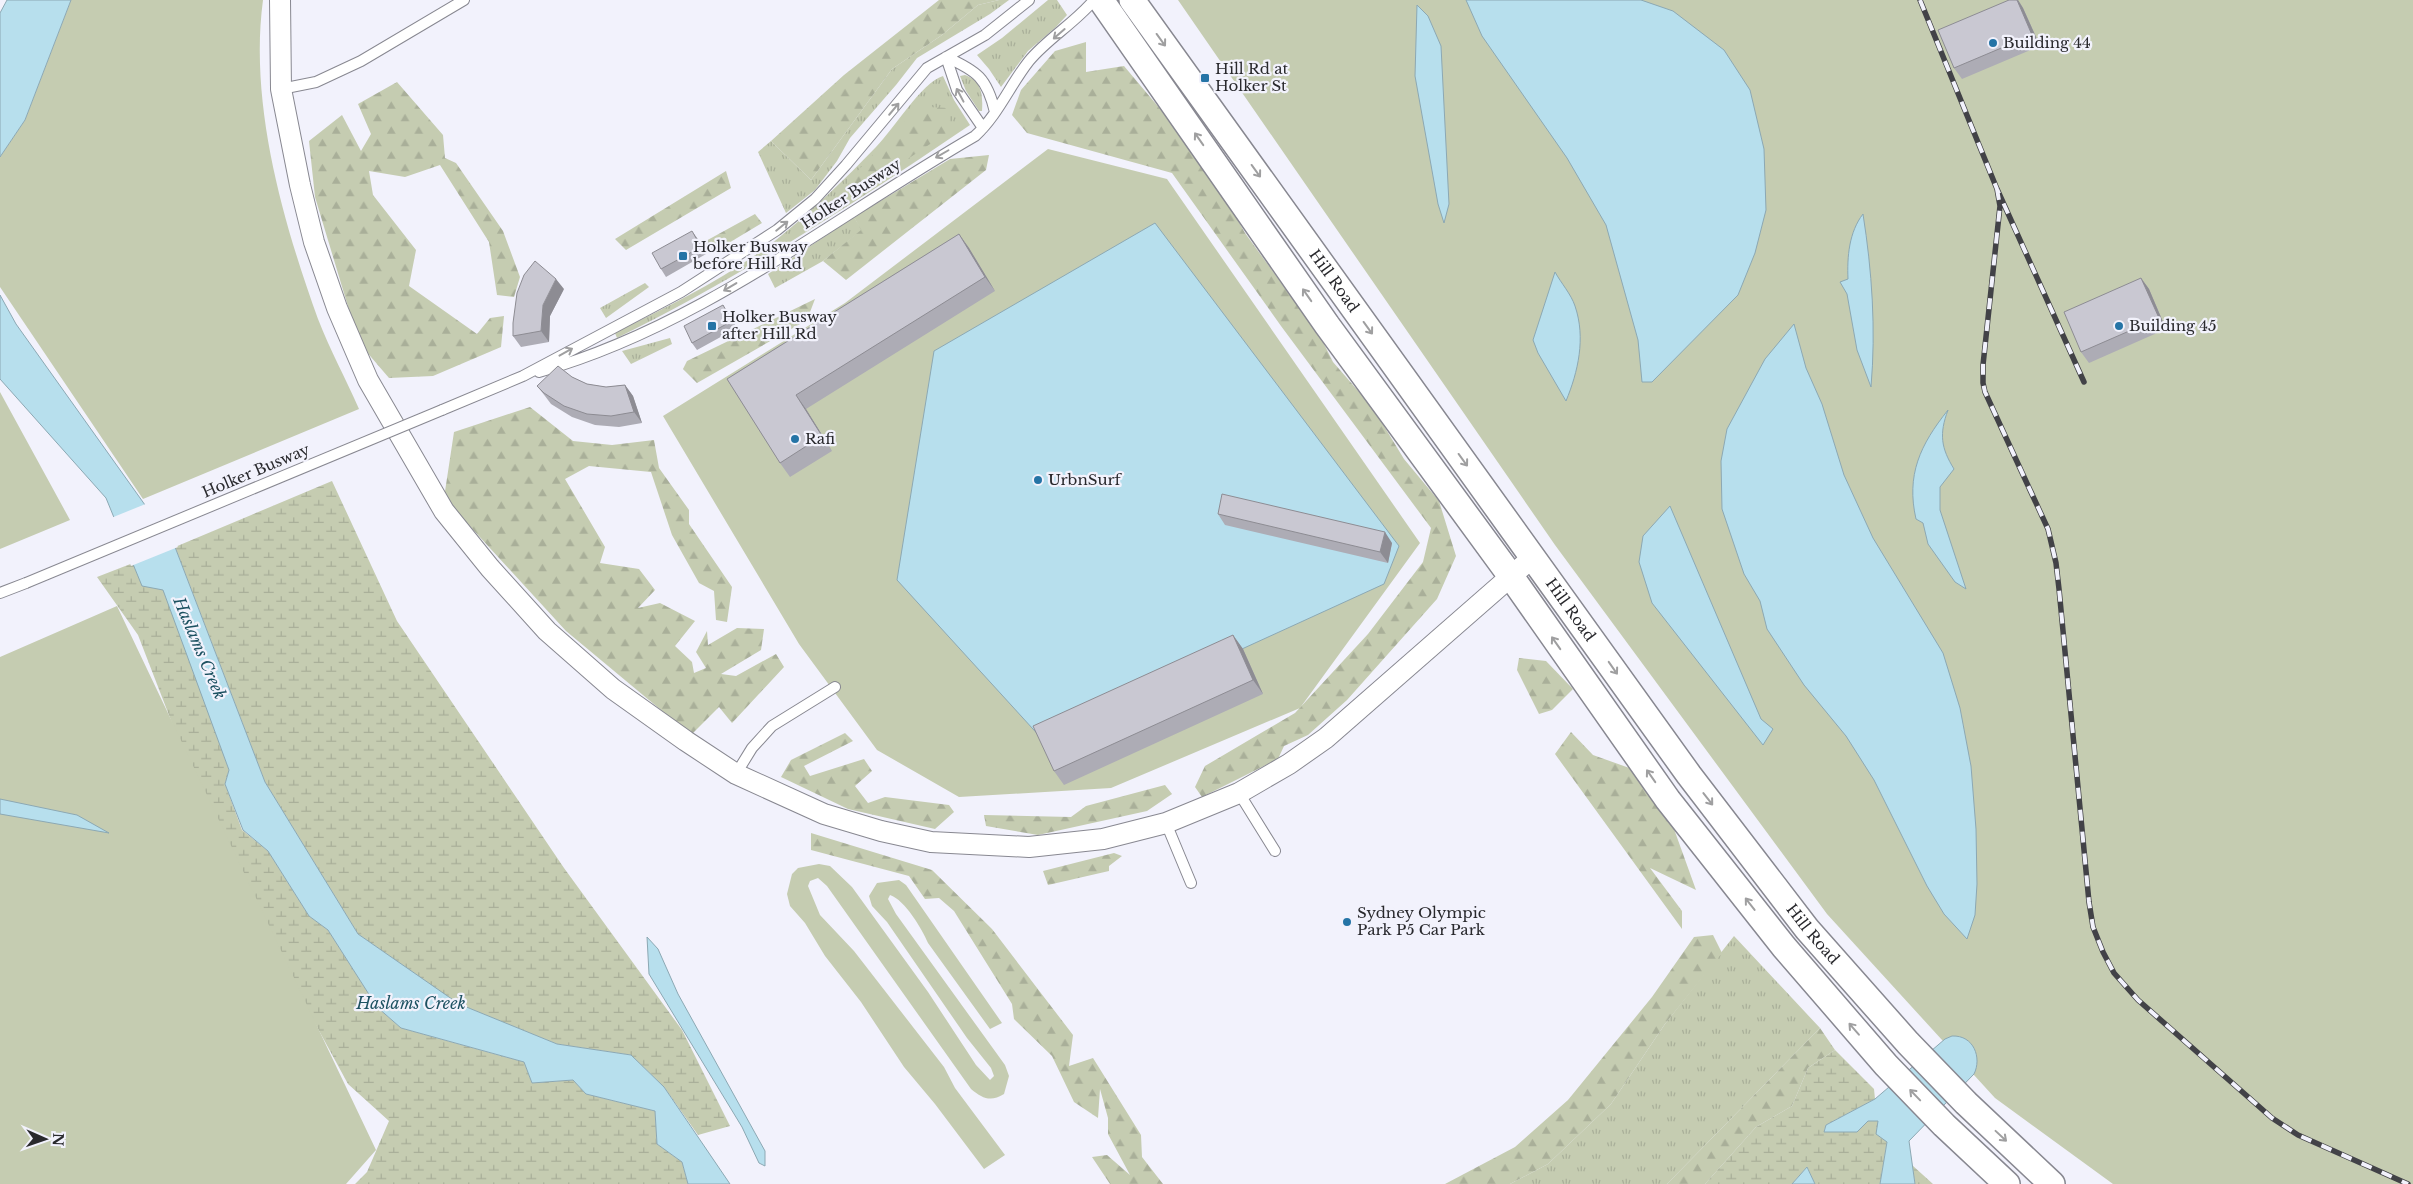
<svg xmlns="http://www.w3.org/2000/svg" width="2413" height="1184" font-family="'Libre Baskerville',serif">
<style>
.grass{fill:url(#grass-tufts)}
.forest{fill:url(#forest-firs)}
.wetland{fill:url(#wetland-marsh)}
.park{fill:#c5ccb1}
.water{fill:#b7dfed;stroke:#8ca8b3}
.pier{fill:#f2f2fc}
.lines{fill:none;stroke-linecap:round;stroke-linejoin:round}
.service-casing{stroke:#888891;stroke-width:12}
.minor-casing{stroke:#888891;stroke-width:22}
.tertiary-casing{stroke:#888891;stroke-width:28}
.service{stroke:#fff;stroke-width:10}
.minor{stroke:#fff;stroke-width:20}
.tertiary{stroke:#fff;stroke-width:25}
.rail-casing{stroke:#424247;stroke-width:5.5}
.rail{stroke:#f2f2fc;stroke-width:4;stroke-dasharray:11;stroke-linecap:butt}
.service-bridge-casing{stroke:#888891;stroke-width:12;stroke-linecap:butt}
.service-bridge{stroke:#fff;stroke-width:10}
.wall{fill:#adacb5}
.shaded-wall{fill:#8d8c93}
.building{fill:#c9c8d2;stroke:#8d8c93}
.oneway{stroke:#9f9fa0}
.poi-dot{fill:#2574a6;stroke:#f2f2fc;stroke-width:2}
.labels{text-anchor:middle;stroke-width:4.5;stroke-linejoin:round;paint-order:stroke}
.poi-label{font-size:15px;fill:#29292d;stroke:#f2f2fc;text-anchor:start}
.street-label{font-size:15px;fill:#29292d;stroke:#f2f2fc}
.water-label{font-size:16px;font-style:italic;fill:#1c5161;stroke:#f2f2fc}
</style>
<defs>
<pattern id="grass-tufts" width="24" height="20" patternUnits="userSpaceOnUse" patternTransform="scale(1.25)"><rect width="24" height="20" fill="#c5ccb1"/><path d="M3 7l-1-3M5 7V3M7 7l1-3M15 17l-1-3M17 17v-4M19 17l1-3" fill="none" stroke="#a9af99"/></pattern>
<pattern id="forest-firs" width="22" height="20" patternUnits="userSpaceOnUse" patternTransform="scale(1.25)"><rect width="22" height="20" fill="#c5ccb1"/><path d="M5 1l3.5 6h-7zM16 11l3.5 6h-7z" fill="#a9af99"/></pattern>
<pattern id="wetland-marsh" width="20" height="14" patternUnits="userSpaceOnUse" patternTransform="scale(1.25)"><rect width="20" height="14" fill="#c5ccb1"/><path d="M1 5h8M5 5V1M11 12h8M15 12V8" fill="none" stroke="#a9af99"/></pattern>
</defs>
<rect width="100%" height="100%" fill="#f2f2fc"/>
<path class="grass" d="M999 0H1009L990 14 917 58 896 85 850 138 837 161 815 190 786 213 758 152 771 141 811 180 892 69 942 35 978 5Z
M1048 0H1057L1067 15 1056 27 1028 51 1001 87 989 69 977 55 1002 38Z
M965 75C982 81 983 95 982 111H979L966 91 960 76Z
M943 76 954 100 970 125C855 203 741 277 617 338L615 333C670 305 727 278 776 240 812 211 844 180 876 147 894 129 921 83 943 76Z
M854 217 862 230 823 261 775 288 768 274Z
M645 283 649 287 606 318 600 308Z
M670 338 672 344 631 364 622 351Z
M1734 936 1820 1028 1667 1184H1510L1548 1164 1611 1104 1665 1024Z"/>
<path class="forest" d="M939 0H999L978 5 942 35 892 69 811 180 771 141 844 75Z
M1086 42V72L1124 66 1172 123 1232 210 1245 233 1321 338 1333 362 1373 408 1404 459 1439 501 1456 556 1437 599 1347 700 1308 735 1284 746 1278 759 1202 797 1195 787 1205 766 1295 713 1368 634 1423 562 1431 528 1281 326 1172 173 1027 133 1012 115 1021 90 1055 51Z
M397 82 443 135 445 158 456 163 503 231 520 277 514 297 497 295 489 242 440 165 405 177 369 171 373 195 416 250 409 286 477 334 490 318 504 316 501 347 433 376 389 378 359 343 315 197 309 141 342 115 361 151 371 134 358 104Z
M927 107 948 108 951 130 857 193 847 182 906 120Z
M989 155 986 170 846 280 823 261 861 230 854 217 950 159Z
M726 171 731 188 626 250 615 239Z
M755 214 762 223 712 253 704 242Z
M815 299 807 320 697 383 683 369 687 361Z
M530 407 573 441 612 445 654 440 659 468 689 510V524L732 587 727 622 716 620 714 591 699 583 672 535 651 472 589 466 565 479 605 547 600 563 639 569 655 590 638 608 660 603 695 621 675 646 692 662 694 673 706 668 696 652 707 631 708 645 737 628 764 629 761 650 721 674 736 676 776 654 784 667 732 723 719 707 691 735 566 631 444 498 454 432Z
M1519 658 1546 661 1573 689 1552 710 1539 714 1517 670Z
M1571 732 1593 755 1635 770 1674 829 1696 890 1650 868 1682 911V929L1555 754Z
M845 733 853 741 804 766 810 776 864 759 872 771 855 786 868 803 885 797 949 805 954 812 935 829 848 809 781 777 791 760Z
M1165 785 1172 794 1147 811 1038 835 986 826 984 815 1071 817 1086 806Z
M811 833 932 870 992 929 1073 1035 1069 1066 1093 1058 1141 1135 1142 1157 1163 1184H1110L1092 1157 1107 1155 1130 1175 1108 1134V1118L1100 1089 1098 1118 1074 1102 1052 1056 1014 1019 1012 1004 954 911 939 898 925 899 909 876 811 850Z
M1114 853 1122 856 1109 866V871L1048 885 1043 871Z
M1713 935 1722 953 1665 1024 1611 1104 1548 1164 1510 1184H1445L1515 1147 1568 1100 1652 997 1694 937Z
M1820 1028 1835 1050 1808 1068 1792 1106 1756 1127 1705 1184H1667Z"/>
<path class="wetland" d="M332 481 397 621 564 868 682 1030 730 1126 698 1135 664 1087 631 1055 557 1044 458 1004 358 934 265 782 175 547Z
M133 563 163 590 173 612 229 770 225 784 242 830 268 851 309 916 328 930 377 1007 401 1028 524 1062 532 1083 573 1080 586 1094 655 1111 657 1144 682 1162 688 1184H355L367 1172 389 1121 348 1084 267 935 184 754 138 635 97 577Z
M1835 1050 1874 1089 1875 1099 1826 1125 1824 1131 1857 1132 1868 1121H1878L1887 1142 1880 1184H1815L1807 1167 1792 1184H1705L1756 1127 1792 1106 1808 1068Z
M1912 1165 1933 1184H1915Z"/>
<path class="park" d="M71 0H263C249 104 283 222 318 319 330 350 346 379 359 409L143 499 0 287V157L25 120Z
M1178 0H2413V1184H2113L1995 1098 1827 914 1555 545Z
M1048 149 1167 179 1420 543 1300 708 1111 788 959 797 877 750 799 644 663 416 845 303Z
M0 392 70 520 0 549Z
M117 606 376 1150 346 1184H0V657Z
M819 864 830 866 852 887 928 992 976 1065 990 1080 994 1076 991 1068 967 1038 887 922 872 906 869 896 877 883 899 880 906 885 1002 1023 990 1029 928 943C922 929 905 900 890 895L888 899 896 914 1005 1065 1009 1076 1004 1094C991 1102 983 1099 971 1089L827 886 818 878 810 881 808 886 820 915 854 951 944 1067 955 1088 1005 1155 984 1169 935 1104 904 1067 861 1002 825 956 805 923 790 906 787 894 792 874 798 868Z"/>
<path class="water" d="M7 0H71L25 120 0 157V13Z
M1466 0H1641L1673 11 1724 50 1750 90 1764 149 1766 210 1755 253 1738 295 1652 382H1642L1638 340 1606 225 1567 158 1482 36Z
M1417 5 1428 16 1441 46 1449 204 1444 223 1438 204 1415 76Z
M1863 214C1872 271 1876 329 1871 387L1857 350 1847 294 1840 282 1848 279C1847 257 1849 232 1863 214Z
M1155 223 1399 546 1384 584 1043 740 897 580 934 351Z
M1555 272C1561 283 1571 294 1575 306 1586 338 1578 372 1566 401L1538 353 1533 340Z
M0 295 16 324 175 547 265 782 358 934 459 1004 557 1044 631 1055 664 1087 730 1184H688L682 1162 657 1144 655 1111 586 1094 573 1080 532 1083 524 1062 401 1028 377 1007 328 930 309 916 268 851 243 830 225 784 229 770 163 590 142 586 106 498 0 379Z
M1794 324 1806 368 1822 404 1844 475 1873 538 1943 653 1960 708 1971 766 1976 829 1977 884 1975 915 1967 939 1944 914 1927 886 1874 780 1846 736 1804 685 1767 629 1760 601 1744 574 1722 509 1721 461 1727 429 1765 359Z
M1948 410C1939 434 1941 448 1954 469L1940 487V510L1966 589 1955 582 1928 544 1923 523 1916 519C1906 475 1920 445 1948 410Z
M1670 506 1761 719 1773 729 1763 745 1652 603 1639 562 1643 536Z
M0 799 77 815 109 833 0 814Z
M647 937 658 949 678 994 765 1151V1166L759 1163 742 1127 649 974Z
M1952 1036C1974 1035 1982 1058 1974 1074L1909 1141 1915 1184H1880L1887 1142 1876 1134 1878 1121H1868L1857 1132H1824L1826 1125 1875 1099 1945 1039Z
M1807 1167 1815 1184H1792Z"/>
<path class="pier" d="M148 503 178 547 131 566 111 518Z"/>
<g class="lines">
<g class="service-casing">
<path id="service" d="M946 57 957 90 983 128
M946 57C977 71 987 78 995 112
M281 89 316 82 361 61 464 0
M539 372C699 327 833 218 975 136 998 115 1010 85 1029 61 1048 38 1075 23 1094 0
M442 410 523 376 681 292 777 230 815 199 846 165 927 68 985 35 1029 0
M0 593 26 583
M736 774 752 748 772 726 835 687
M1239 793 1275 851
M1166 823 1191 883"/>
</g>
<g class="minor-casing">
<path id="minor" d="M280 0 281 89 300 185 314 242 337 308 368 380 444 511 490 568 547 631 613 689 686 741 736 774 824 814 881 831 931 842 1029 847 1103 839 1166 823 1239 793 1289 764 1326 738 1533 557"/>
</g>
<g class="tertiary-casing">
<g id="tertiary">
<path d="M1101 0 1327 325 1510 575 1668 800 1784 947 1886 1065 1944 1125 2007 1184"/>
<path id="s1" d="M1132 0 1689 775 1807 929 1908 1043 1966 1103 2052 1184"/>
</g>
</g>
<use href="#service" class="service"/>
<use href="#minor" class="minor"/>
<use href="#tertiary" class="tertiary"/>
<g class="rail-casing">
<path id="rail" d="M1920 0 1997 189 2084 382
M1997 189 2000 206 1983 365V383L1985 392 2048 529 2056 563 2059 589 2089 902 2093 927 2103 952 2114 973 2138 1000 2272 1118 2298 1135 2408 1184"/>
</g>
<use href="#rail" class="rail"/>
<g class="service-bridge-casing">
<path id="service-bridge" d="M26 583 442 410"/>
</g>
<use href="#service-bridge" class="service-bridge"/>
</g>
<path class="wall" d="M2009 0H2018L2023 8 2040 46 1962 79 1954 68Z
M959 234 969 248 995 291 806 409 832 451 790 477 780 463 727 379Z
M697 238 706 254 666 277 661 269Z
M2141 278 2149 289 2166 329 2089 363 2081 352Z
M564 289 550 316 549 342 521 347 513 336Z
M723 305 737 328 697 350 692 343Z
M572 377 587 384 606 387 625 385 633 396 642 423 619 427 595 425 572 417 551 404 545 396 537 386Z
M1218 514 1392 543 1388 563 1225 525Z
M1233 635 1243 649 1263 694 1064 785 1054 771Z"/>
<path class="shaded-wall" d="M2017 0H2018L2023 8 2040 46 2032 35Z
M692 231 697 238 706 254 701 247Z
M959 234 969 248 995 291 985 277Z
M2141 278 2149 289 2166 329 2159 318Z
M556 279 564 289 550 316 549 342 541 331 543 305Z
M625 385 633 396 642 423 634 412Z
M796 395 806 409 832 451 822 436Z
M1385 532 1392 543 1388 563 1380 552Z
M1233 635 1243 649 1263 694 1253 680Z"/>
<path class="building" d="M2009 0H2017L2032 35 1954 68 1938 30Z
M692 231 701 247 661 269 652 253Z
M959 234 985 277 796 395 822 436 780 463 727 379Z
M535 261 556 279 543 305 541 331 513 336V323L517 293 524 275Z
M2141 278 2159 318 2081 352 2064 312Z
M723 305 732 321 692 343 684 326Z
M558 366 572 377 587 384 606 387 625 385 634 412 611 416 587 414 564 406 544 393 537 386Z
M1222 494 1385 532 1380 552 1218 514Z
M1233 635 1253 680 1054 771 1033 726Z"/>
<defs><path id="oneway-shaft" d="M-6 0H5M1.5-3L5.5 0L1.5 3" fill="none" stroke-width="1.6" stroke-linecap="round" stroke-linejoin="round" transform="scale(1.25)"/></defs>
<g class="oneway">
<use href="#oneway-shaft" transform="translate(1059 34) rotate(139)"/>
<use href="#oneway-shaft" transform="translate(1161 40) rotate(54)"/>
<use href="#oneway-shaft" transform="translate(960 95) rotate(-118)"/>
<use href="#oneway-shaft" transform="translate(894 109) rotate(-50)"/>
<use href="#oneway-shaft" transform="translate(1199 139) rotate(-125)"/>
<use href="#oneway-shaft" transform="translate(942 154) rotate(150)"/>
<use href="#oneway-shaft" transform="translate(1256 171) rotate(54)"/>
<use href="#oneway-shaft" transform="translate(782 226) rotate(-39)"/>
<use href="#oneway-shaft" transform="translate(730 287) rotate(149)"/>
<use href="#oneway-shaft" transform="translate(1307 295) rotate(-125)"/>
<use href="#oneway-shaft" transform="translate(1368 328) rotate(54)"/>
<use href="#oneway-shaft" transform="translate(566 352) rotate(-29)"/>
<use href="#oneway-shaft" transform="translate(1463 460) rotate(54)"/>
<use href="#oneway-shaft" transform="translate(1556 643) rotate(-125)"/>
<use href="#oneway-shaft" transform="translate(1613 668) rotate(55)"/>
<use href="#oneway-shaft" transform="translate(1651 776) rotate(-125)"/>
<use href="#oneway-shaft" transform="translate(1708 799) rotate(52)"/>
<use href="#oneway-shaft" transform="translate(1750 904) rotate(-128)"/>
<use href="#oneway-shaft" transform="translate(1854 1029) rotate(-131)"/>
<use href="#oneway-shaft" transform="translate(1915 1095) rotate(-134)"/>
<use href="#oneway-shaft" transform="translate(2001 1136) rotate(43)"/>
</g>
<g class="poi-dot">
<circle cx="1993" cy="43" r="5"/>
<rect x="1200" y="73" width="10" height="10" rx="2.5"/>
<rect x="678" y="251" width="10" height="10" rx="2.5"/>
<rect x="707" y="321" width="10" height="10" rx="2.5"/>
<circle cx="2119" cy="326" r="5"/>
<circle cx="795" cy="439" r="5"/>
<circle cx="1038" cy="480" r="5"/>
<circle cx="1347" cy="922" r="5"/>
</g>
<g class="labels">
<g class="poi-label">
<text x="2003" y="48">Building 44</text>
<text x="1215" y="74">Hill Rd at<tspan x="1215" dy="17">Holker St</tspan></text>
<text x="693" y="252">Holker Busway<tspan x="693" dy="17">before Hill Rd</tspan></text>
<text x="722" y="322">Holker Busway<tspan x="722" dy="17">after Hill Rd</tspan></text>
<text x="2129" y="331">Building 45</text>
<text x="805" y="444">Rafi</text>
<text x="1048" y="485">UrbnSurf</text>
<text x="1357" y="918">Sydney Olympic<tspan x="1357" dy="17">Park P5 Car Park</tspan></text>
</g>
<g class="street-label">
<text transform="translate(851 194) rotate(-33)" y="5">Holker Busway</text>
<text dy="5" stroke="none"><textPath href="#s1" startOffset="346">Hill Road</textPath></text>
<text transform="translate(256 471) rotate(-23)" y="5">Holker Busway</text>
<text dy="5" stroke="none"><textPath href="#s1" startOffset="751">Hill Road</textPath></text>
<text dy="5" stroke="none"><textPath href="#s1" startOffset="1156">Hill Road</textPath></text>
</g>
<g class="water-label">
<text transform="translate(200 648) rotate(67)" y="6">Haslams Creek</text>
<text x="411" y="1009">Haslams Creek</text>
</g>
</g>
<g transform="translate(45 1139) rotate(92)" stroke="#f2f2fc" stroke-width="4" paint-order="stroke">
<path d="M0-4L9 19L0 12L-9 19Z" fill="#29292d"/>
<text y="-8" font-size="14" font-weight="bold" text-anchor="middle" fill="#29292d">N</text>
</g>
</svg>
